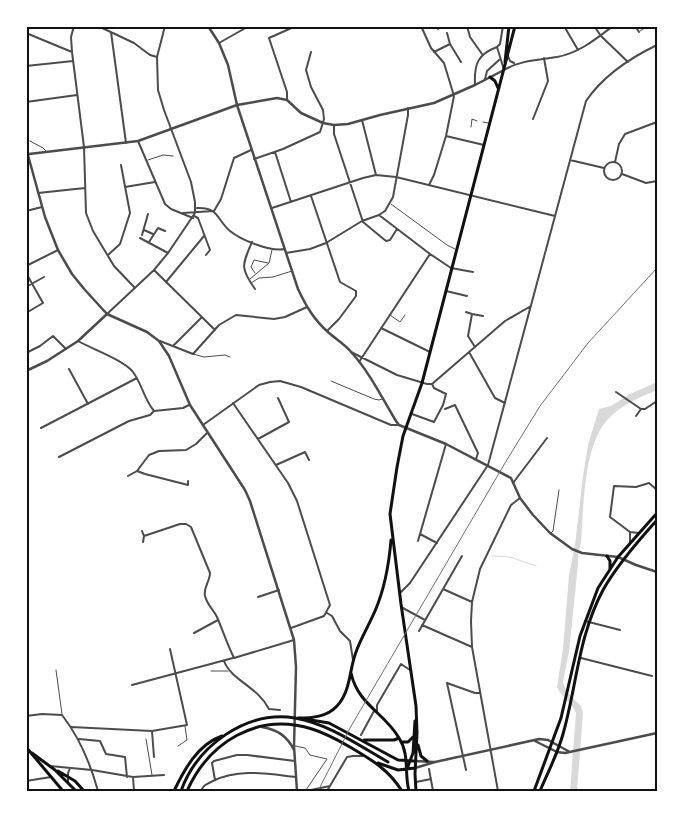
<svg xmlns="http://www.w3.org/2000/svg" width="683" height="817" font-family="Ubuntu,sans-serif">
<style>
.water{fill:#d9d9d9}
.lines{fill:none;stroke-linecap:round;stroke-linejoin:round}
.stream{stroke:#d9d9d9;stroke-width:1}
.service{stroke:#4c4c4c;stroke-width:1}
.minor{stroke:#4c4c4c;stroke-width:2}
.tertiary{stroke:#4c4c4c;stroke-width:2.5}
.primary{stroke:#111;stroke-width:3}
.trunk{stroke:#111;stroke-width:3}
.rail{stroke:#707070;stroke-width:1}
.neatline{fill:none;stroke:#111;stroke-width:2}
</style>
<rect width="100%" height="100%" fill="#fff"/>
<path class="water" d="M657 382V390C641 397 623 404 610 417 583 443 584 505 581 542L578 555V564L569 652 563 682C565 692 574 699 581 706L583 713 577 791H570L576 713C572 702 561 697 557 687L563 649 569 575 575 545 583 476 588 445 599 409 611 406 630 394Z"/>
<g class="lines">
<path class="stream" d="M492 556 510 557 536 566"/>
<path class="service" d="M640 31 648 26
M483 122 488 123
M471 127 472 119 477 121
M30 141 43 148 46 151
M148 160 163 155 173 156
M391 204 447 245 455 249
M255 273 251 267 254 260 268 263
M250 279 269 263 272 250
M251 283 259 278 273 277 292 271
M390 315 400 322 405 315
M193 354 204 357 225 355 230 357
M331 381 374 399 379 400 382 399
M551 533 553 531 559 490
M56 670 62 714
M211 671H228
M146 739 152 775
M178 746 187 740 185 726
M295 746 305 748 310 755 327 759 306 790"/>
<path class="minor" d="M74 26 71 37 72 52 84 147 86 213 93 231 114 266 135 288
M98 26 134 43 150 55 157 57
M421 26 431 48 444 63 454 96 446 136 434 175 429 185
M437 26 438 29 443 26
M467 26 470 37 482 54
M564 26 578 50
M594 26 601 36 628 62
M635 26 639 32
M111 32 126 143
M26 33 72 52
M447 33 450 44 461 62
M219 43 249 26
M497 47 504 70C521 60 539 60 557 57 579 53 596 39 613 26
M497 47 500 44 503 26
M434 52 450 44
M508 56 510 61 514 63
M26 66 73 61
M485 79 487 71 499 60
M475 84C474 64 478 54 497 47
M287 100V92L269 38 296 26
M26 102 77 95
M533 119 548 81 544 58
M362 120 376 175
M334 125V134L363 222 386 241 390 240 397 229
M446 136 484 145
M138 141 165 204 171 209 193 218
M275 152 291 202
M254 159 283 149 320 132 324 119 323 110 311 87 306 70 311 52
M570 160 604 168
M604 171a9 9 0 1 1 18 0a9 9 0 1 1-18 0Z
M615 162 619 144 625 134 657 122
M622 174 646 183 657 181
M125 187 155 182
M38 193 85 188
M311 196 340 282 356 291V296L339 319 327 331
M197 208C219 207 216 219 230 231 241 240 270 252 285 249
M272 208 363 178 376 175 396 177 555 216
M26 211 42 207
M214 211 221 199 234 158 251 150
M183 213 213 211
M379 215 430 254 451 268 473 272
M194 216 198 218 210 250 206 255
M144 230 153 234
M142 235 148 214
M140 238 168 253
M149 242 158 228 165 231
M252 242C242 265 240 268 255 289
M286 253 310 249 326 243 362 221 379 215 385 211 393 197 408 115V108
M108 255 120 244 130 213 121 165
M26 266 58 250
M154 270 215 330
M26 273 43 303 26 313
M166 282 204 236
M26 287 44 277
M446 291 467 296
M466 312 472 314 468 336 475 347
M107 314 154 270 168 253 195 213V202L191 182 164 110 158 90 157 57 165 26
M472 314 483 316
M381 328 430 352
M78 341C92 349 124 360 133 372 142 384 144 399 154 411
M160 341 193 354 219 325 236 315 274 319 285 317 307 307
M173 346 201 318
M351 352 397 375 427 384H432L505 321 531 306
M469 352 495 398 505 403
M26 353 40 346 53 336 66 349
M359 362 430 254
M69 369 88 404
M616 392 641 409H645L657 401
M233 403 288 483 297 501 330 605 324 616 291 628
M445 409 455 405 478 453 476 459
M412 414 434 422 443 405 446 394 434 388 432 384
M636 416 641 409
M203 425 259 385 270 382 280 381 301 387 391 425H399
M41 428 137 378
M258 439 289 422 278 398
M59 457 129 421 150 415 154 411 183 408 189 405
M276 465 305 452 309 460
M137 471 145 474 188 485V481
M128 476 137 471 149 455 159 451 186 450 196 444 207 433
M513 483 547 438
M142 531 144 536 180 524H186L191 527 210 573C210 581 203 588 205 596 207 605 214 610 217 617 223 631 227 644 234 658L294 640
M630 532 610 517 614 486 636 487 649 483 657 490
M630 532 639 533
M420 534 437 543
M418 541 446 444
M143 542 144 536
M630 543V532
M443 589 472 602
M400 593 410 583 488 465 586 101C603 76 630 58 657 45
M258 597 279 590
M401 607 425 620
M327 613 332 616 340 631 350 641 353 660
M585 621 620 630
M422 625 472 647
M419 631 462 556
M194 633 218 620
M581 658 652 676
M224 661C231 680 258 687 269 709L280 710
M132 685 233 658
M377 711V705L401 664 410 670
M26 716 42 714 62 715C80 738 90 762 98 791
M71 727 152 731 187 725 170 649
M152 731 154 757
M361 735 374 711
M79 739 100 741 106 754 125 757 127 777
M50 766 92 770 133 777 164 775
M429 769 433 791
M466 770 447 683 475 693H480
M133 777 134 791
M215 780 212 763 214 761 237 755H247L295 761
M26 781 51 777
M68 782V773L70 768
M416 782 431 779
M201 791C203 785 207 784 213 781 239 768 268 774 296 777
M306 791 330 786
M327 791 347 757 353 756H363
M498 791 472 647 471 621 472 602 480 569 511 505 520 498"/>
<path class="tertiary" d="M208 26 219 43 228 65 237 105 298 289C306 306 314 320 329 333 336 339 346 345 352 353 370 373 382 398 396 421L399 425 446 444 511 478 520 498 533 515 550 533 572 549 582 553 618 557 636 565 657 572
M26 148 45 217 58 250 72 274 85 290 107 314 147 332 159 341 169 356 190 405 245 490 250 501 294 640 296 667 294 746 297 791
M29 154 138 141 237 105 277 98 287 100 301 113 323 123 334 125 348 124 380 115 434 103 475 85 504 70
M26 371 47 361 78 341 107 314
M262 727C278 730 287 736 294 750
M535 741 557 752 565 753 657 733
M415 761 434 762
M415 768 435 762 539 739 548 740 570 752"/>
<path class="primary" d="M505 62 509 26
M490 77 495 81 498 88
M607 556 610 561V569
M351 673C358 705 385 713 399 738 410 755 404 773 409 791
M298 718C312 718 327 717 337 706 351 691 349 670 356 652 361 638 369 625 375 611 385 588 389 564 391 540
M305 719 329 723 398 760 415 761
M364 740H394L399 738
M402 742H408L413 737
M418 745 421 756 427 761
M378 763 398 770 415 768
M407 769 413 753 415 721
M416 791 415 774 417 733 416 706 401 604 390 514 397 467 403 436 422 383 515 26
M534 791 561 718 580 636 598 588 618 557 657 513
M540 791C548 772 558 753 563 734 577 685 578 637 603 590 617 565 638 541 657 520"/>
<path class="trunk" d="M26 747 63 791
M32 753 55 770 76 791
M58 771 75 781 84 791
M174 791C184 770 198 744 222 736
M181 791C197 746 246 710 295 718 329 724 358 745 388 762
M187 791C209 742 257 712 312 729 325 733 338 740 350 747 372 760 388 769 402 791"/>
<path class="rail" d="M318 791 350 728 505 463 540 406 588 343 657 268"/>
</g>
<rect width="683" height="817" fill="none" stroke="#ffffff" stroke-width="55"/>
<rect x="28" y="28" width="628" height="762" class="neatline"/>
</svg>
